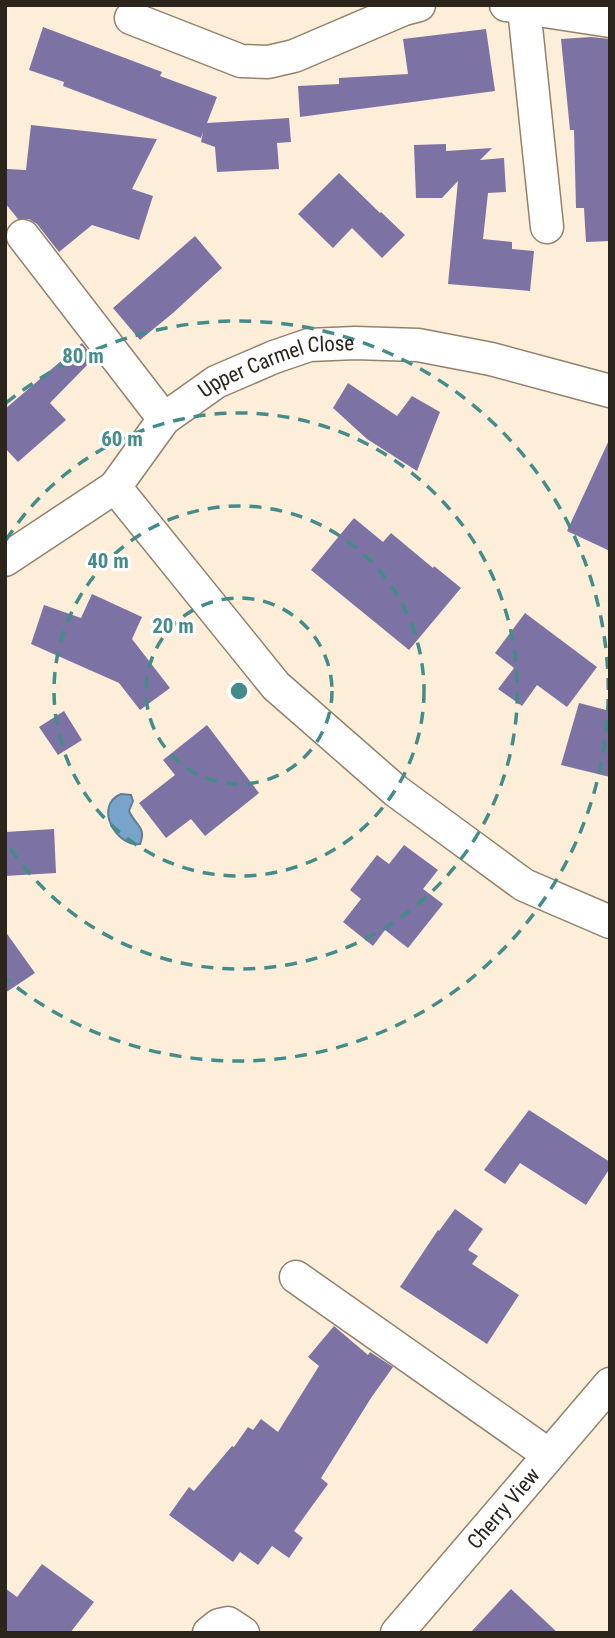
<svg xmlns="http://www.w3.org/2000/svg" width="615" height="1638" font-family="'Roboto Condensed',sans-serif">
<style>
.water{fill:#78a4cb;stroke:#617e96;stroke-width:2}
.building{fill:#7c73a4}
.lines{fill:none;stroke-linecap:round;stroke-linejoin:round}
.street-casing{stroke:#92816b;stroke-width:35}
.street{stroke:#fff;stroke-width:32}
.ring{fill:none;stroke:#448c89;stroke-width:3.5;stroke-dasharray:12 9}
.labels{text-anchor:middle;stroke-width:6;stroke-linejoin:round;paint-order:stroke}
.street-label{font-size:21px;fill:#2c251c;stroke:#fff}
.centre{fill:#448c89;stroke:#fff;stroke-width:3.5}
.ring-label{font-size:21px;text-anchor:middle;font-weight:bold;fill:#448c89;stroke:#fff;stroke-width:6;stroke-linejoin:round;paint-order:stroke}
</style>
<rect width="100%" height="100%" fill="#fdeeda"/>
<path class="water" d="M121 794 131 795 133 801 129 811C135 825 147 827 140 844 116 847 93 806 121 794Z"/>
<path class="building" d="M43 27 162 72 160 76 217 97 207 123 289 118 291 142 277 143 279 169 217 172 215 147 201 142 203 132 201 138 63 86 64 82 29 70Z
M486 29 495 91 300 117 298 86 339 84V78L408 74 403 39Z
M591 37 610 39V241L586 242 584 208H576L574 130H570L561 39Z
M31 125 157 139 132 189 153 196 139 240 92 225 59 252 37 224 29 219H18L5 203 7 169 26 170Z
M446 144V151L492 148 480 160 504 158 506 192 488 193 483 239 512 242V249L534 251 530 291 448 284 458 181 442 198H416L414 145Z
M339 173 380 213 381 212 405 235 382 258 352 228 333 248 298 214Z
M195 236 222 268 173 313 140 340 113 308Z
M82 343 94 358 50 403 66 420 18 462 5 448V409Z
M348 383 397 416 412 396 440 412 417 471 367 439 333 408Z
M610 438V551L567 531Z
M354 518 383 542 391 533 433 568 434 566 461 588 409 650 311 570Z
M92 594 142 617 132 639 170 688 140 710 119 683 31 644 44 605 81 618Z
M525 613 597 667 567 707 537 685 522 706 498 689 514 668 495 653Z
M579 703 610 711V777L561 765Z
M64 711 82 740 58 755 39 727Z
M207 725 259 793 205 836 191 819 166 838 139 803 175 775 163 760Z
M54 829 56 873 5 876V832Z
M404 845 438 870 423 889 443 904 408 948 385 930 373 946 343 922 361 899 350 890 377 855 389 864Z
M5 931 35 973 5 993Z
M529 1110 610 1162V1168L586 1205 520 1163 505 1184 484 1170Z
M455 1209 483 1229 468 1250 478 1256 472 1264 519 1295 487 1344 400 1287 438 1230 439 1231Z
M334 1326 368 1355 370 1352 393 1367 371 1398 321 1478 328 1484 294 1531 303 1538 289 1558 272 1546 258 1565 240 1552 233 1562 169 1515 189 1487 194 1491 232 1446 234 1447 248 1427 253 1430 261 1419 278 1432 319 1366 308 1357Z
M42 1564 94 1602 70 1633H5V1588L17 1597Z
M511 1589 558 1633H470Z"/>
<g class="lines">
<g class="street-casing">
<g id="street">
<path d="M506 5 610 21"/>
<path d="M524 8 547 227"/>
<path d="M131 18 241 61 268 62 294 56 404 9 419 5"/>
<path d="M23 236 164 419"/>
<path d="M115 487 276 686 396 791 524 885 610 922"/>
<path id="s1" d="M5 560 115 487 164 419 216 382 274 357 309 345 355 343 418 345 491 359 610 391"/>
<path d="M296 1277 549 1455"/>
<path d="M209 1633 219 1625 228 1623 243 1633"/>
<path id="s2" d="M397 1633 610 1384"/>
</g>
</g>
<use href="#street" class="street"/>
</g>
<g class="ring">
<circle cx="239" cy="691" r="93"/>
<circle cx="239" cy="691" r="185"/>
<path d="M6 540A278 278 0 1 1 6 842"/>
<path d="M6 403A370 370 0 1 1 6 979"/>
</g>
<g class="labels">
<g class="street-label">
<text dy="7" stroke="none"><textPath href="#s1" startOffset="343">Upper Carmel Close</textPath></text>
<text dy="7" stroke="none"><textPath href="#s2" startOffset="164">Cherry View</textPath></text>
</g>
</g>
<circle cx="239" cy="691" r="10" class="centre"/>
<g class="ring-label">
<text x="83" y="363">80 m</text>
<text x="122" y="446">60 m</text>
<text x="108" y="568">40 m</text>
<text x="173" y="633">20 m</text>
</g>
<rect width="615" height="1638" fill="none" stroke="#2c251c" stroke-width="14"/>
</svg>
